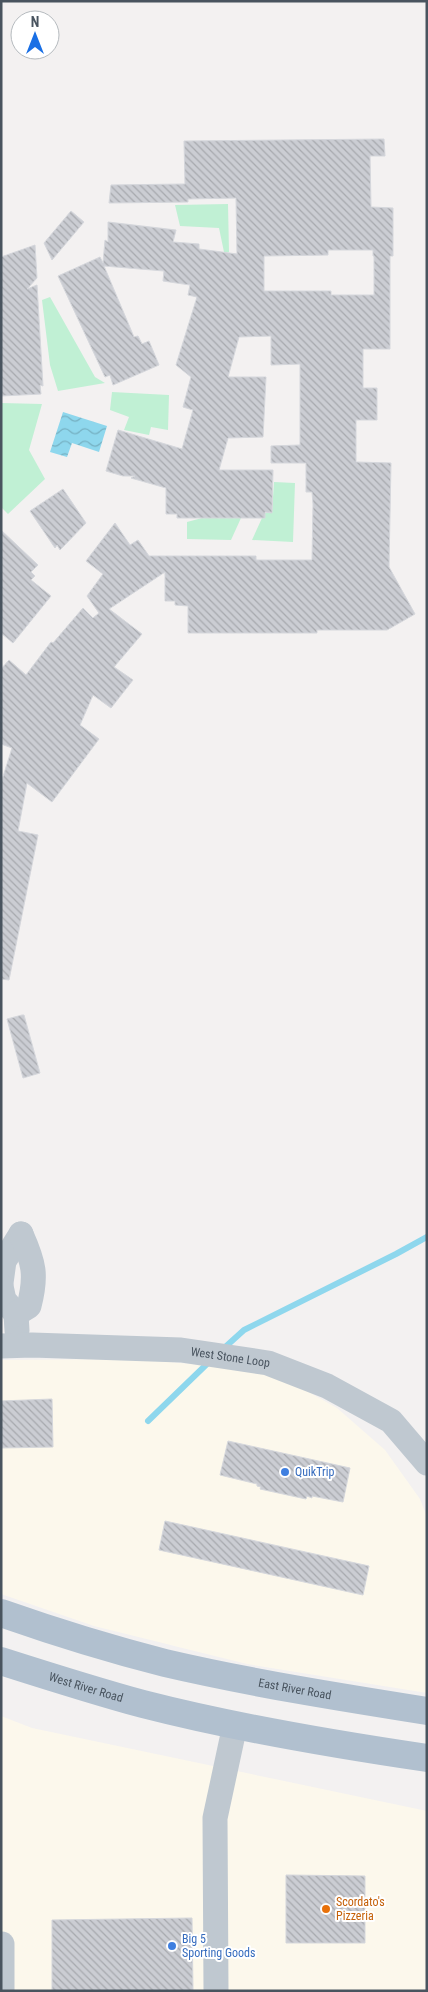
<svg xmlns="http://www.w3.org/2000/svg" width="428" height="1992" font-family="'Roboto Condensed',sans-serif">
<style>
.commercial{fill:#fcf8ec}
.green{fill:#c0f0d4}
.water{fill:url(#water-waves)}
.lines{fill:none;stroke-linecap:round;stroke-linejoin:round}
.stream{stroke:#8ed7ed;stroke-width:6}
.building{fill:url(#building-back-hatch);stroke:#d5d7dc;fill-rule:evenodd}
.minor{stroke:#bfc8d0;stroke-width:25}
.major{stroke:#b1c0cf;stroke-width:28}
.shop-dot{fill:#3f7fe0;stroke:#fff;stroke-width:2}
.food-dot{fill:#e8710a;stroke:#fff;stroke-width:2}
.labels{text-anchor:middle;stroke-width:4;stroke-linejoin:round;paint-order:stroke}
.street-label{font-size:12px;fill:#49545f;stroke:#fff}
.shop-label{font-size:12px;fill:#366cbe;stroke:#fff;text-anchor:start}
.food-label{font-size:12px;fill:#c56008;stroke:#fff;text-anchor:start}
</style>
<defs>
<pattern id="water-waves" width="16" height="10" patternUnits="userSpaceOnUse" patternTransform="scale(1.25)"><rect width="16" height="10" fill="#8ed7ed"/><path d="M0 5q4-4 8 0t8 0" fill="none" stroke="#76b1c3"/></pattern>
<pattern id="building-back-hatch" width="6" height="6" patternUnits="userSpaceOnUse" patternTransform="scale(1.25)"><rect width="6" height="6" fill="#cbcdd3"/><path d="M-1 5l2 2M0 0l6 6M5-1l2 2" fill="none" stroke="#a7a9ae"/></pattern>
</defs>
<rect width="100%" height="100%" fill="#f3f1f1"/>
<path class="commercial" d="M135 1359 236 1368 280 1376 337 1408 385 1450 420 1499 427 1517V1693L247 1664 94 1626 1 1594V1360Z
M1 1716 32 1728 427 1811V1991H1Z"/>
<path class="green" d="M228 204 229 252H224L219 228 180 226 175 205Z
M50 297 95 377 105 383 58 391 50 365 42 300Z
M112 392 169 395 168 430 151 427 149 435 124 430 129 417 110 410Z
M1 403 42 404 29 450 45 479 8 514 1 507Z
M274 482 295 483 293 542 252 540 262 518H265V513H272Z
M202 518H241L231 540 187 539V522Z"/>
<path class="water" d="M63 412 107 426 99 452 72 443 67 457 50 452Z"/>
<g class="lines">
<path class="stream" d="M223 1349 244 1330 396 1254 427 1237
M148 1421 210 1361"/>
</g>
<path class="building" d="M384 139 385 156H370L371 207 393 208V256H390V349H363V388H377V420H356V462L391 463 389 567 415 614 387 630H317V633H188V606L175 605V601H165V572L109 609 142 634 114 667 133 680 111 708 93 695 80 725 99 739 52 802 27 783 18 831 38 835 9 980 1 979V783L12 748 1 744V669L9 660 26 675 51 642 53 643 83 608 93 618 99 613 87 596 103 574 86 561 115 523 130 545 138 540 149 556H256V560H312L313 504 312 492H306V463H271V446L300 445V364L271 365V336L239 337 228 377H266L263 437 228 438 219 470H273L272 513 265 512V518H177V514H166V488L131 478 135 476H123L106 471 118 430 182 449 193 410 183 407 191 377 176 365 197 297 188 295 190 285 163 281 164 271 104 266 134 337 138 336 142 344 149 341 159 365 113 385 110 375 105 377 58 276 100 257 103 263 105 240 108 242V222L176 230 173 242 199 244V249L237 254 236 198 188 199V202L109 203 111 185 185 184 184 141ZM328 250H373V256H374V295H331V291H264V256L328 255Z
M71 211 84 222 52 260 44 243Z
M35 245 37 278 27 289 37 285 43 386 40 385 41 394 1 396V257Z
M63 489 86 523 60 550 57 545 55 548 30 511Z
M1 530 38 565 31 572 35 576 31 580 51 596 13 643 1 633Z
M22 1015H24L40 1073 23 1078 7 1019Z
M52 1399 53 1447 1 1448V1401Z
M228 1441 350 1468 343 1502 312 1496V1498L307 1496 306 1499 260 1489 261 1487 257 1486V1484L220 1475Z
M165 1521 369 1566 363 1595 159 1550Z
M286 1875 365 1876V1943H286Z
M192 1918 193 1991H52V1920Z"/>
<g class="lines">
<g class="minor">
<path d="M1 1283 4 1261 21 1234"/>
<path d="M1 1286 4 1300 16 1314 17 1331"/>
<path d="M16 1314 29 1306C37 1275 34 1263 21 1234"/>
<path id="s1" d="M1 1346 32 1345 181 1350 268 1363 327 1386 391 1421 427 1463"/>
<path d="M2 1991V1944"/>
<path d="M216 1991 215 1818 235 1725"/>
</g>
<g class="major">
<path id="s2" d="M1 1613C55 1632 110 1649 165 1663 251 1683 339 1697 427 1711"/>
<path id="s3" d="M1 1661C48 1676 95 1691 143 1704 236 1728 332 1744 427 1758"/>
</g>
</g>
<g class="shop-dot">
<circle cx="285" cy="1472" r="5"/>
<circle cx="172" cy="1946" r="5"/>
</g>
<circle class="food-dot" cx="326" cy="1909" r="5"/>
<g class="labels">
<g class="street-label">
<text dy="4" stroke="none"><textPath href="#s1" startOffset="230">West Stone Loop</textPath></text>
<text dy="4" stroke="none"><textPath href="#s3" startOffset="89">West River Road</textPath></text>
<text dy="4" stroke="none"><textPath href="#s2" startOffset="304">East River Road</textPath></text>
</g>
<g class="shop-label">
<text x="295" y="1476">QuikTrip</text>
<text x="182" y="1943">Big 5<tspan x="182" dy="14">Sporting Goods</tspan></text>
</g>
<g class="food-label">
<text x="336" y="1906">Scordato's<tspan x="336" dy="14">Pizzeria</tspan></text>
</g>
</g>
<rect width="428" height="1992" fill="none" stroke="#49545f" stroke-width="5"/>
<g transform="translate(35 35)"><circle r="24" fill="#ffffff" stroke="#b6bbbf"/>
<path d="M0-4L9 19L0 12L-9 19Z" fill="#196fe5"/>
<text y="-8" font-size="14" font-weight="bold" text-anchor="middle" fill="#49545f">N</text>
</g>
</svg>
